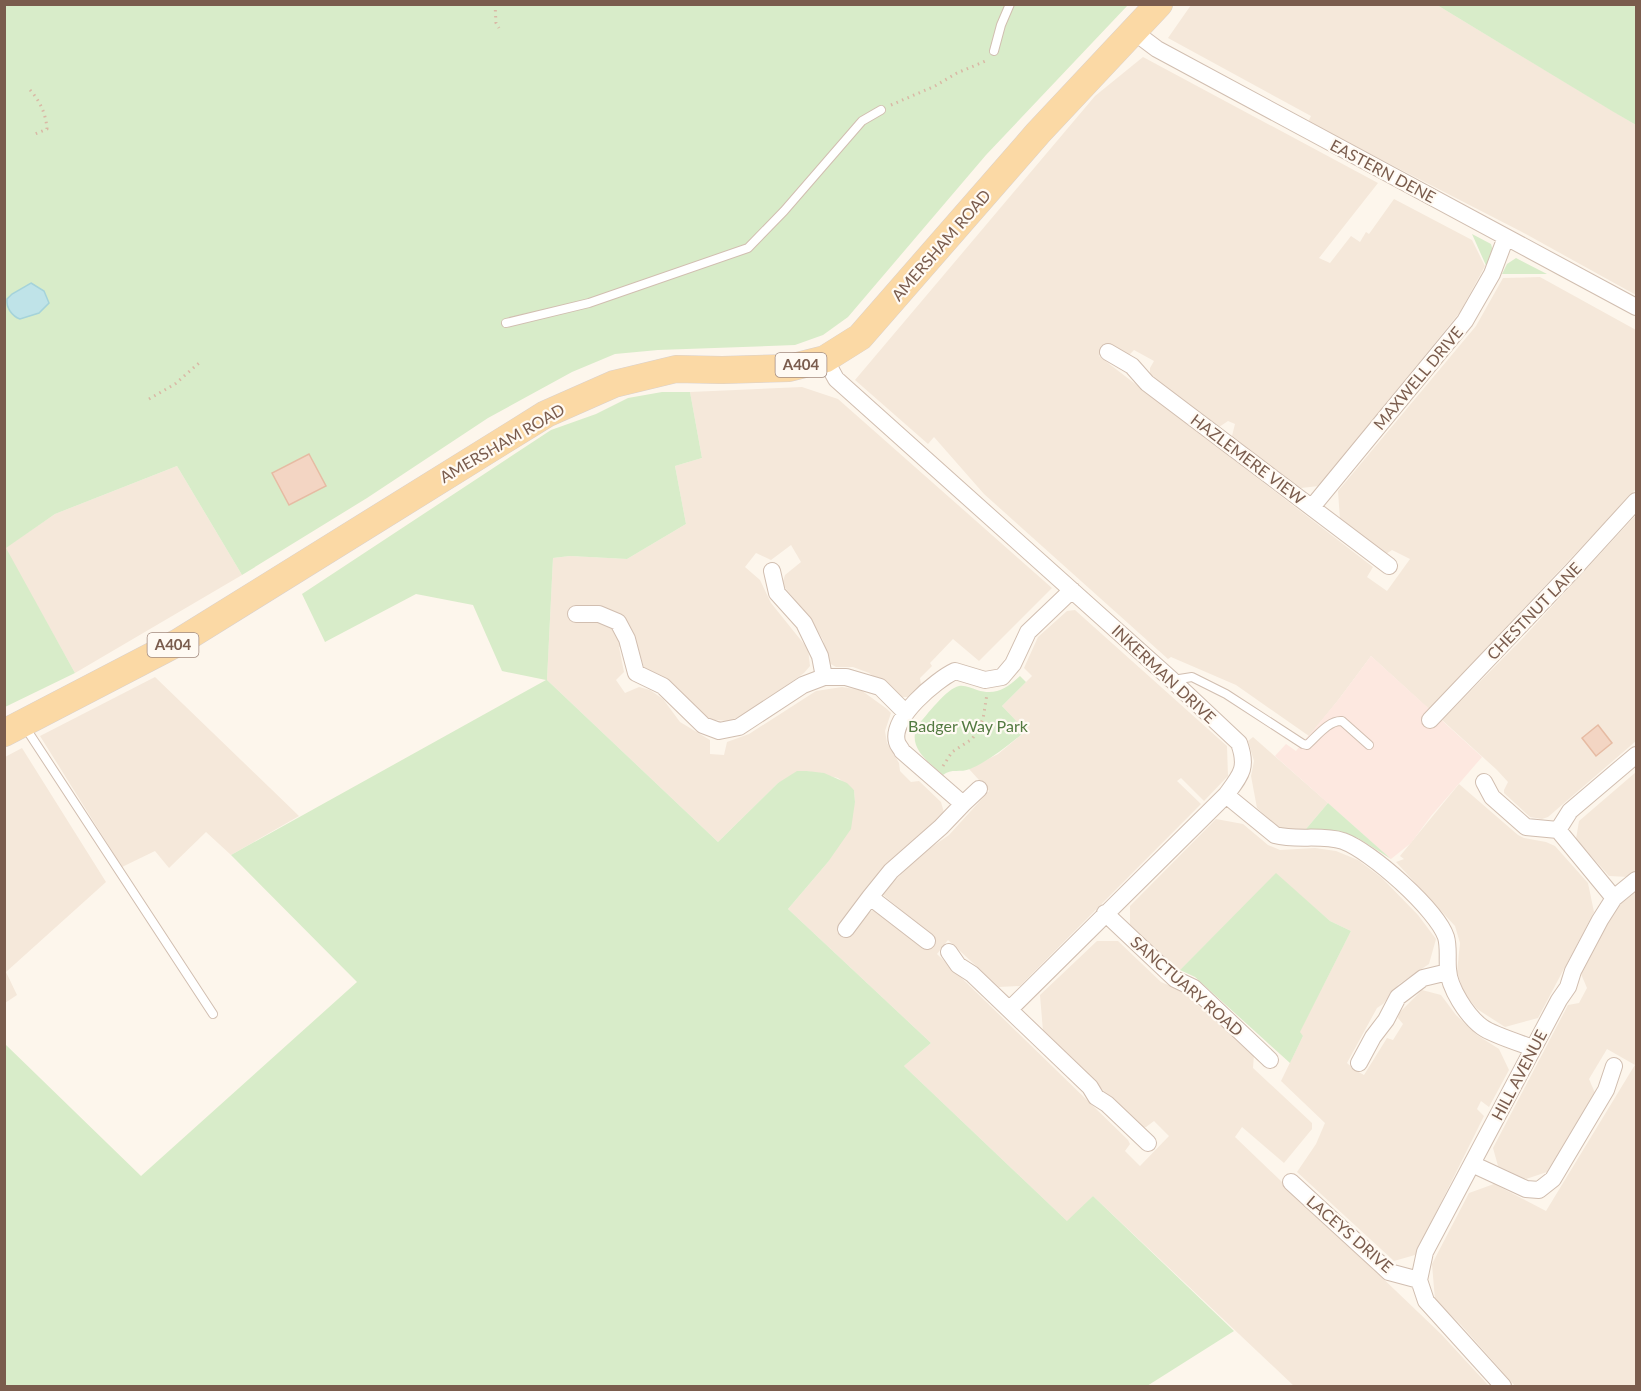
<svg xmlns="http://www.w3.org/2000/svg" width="1641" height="1391" font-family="Lato,sans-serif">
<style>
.residential{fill:#f5e8da}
.commercial{fill:#fde8e0}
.green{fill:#d8ecc9}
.water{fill:#bfe3e8;stroke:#a5d3da;stroke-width:1.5}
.building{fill:#f3d5c3;stroke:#e6bba3;stroke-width:1.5}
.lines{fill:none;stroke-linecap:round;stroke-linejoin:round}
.service-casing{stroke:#d1beb0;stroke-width:10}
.minor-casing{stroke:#d1beb0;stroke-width:18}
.primary-casing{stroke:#dad1cd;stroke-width:28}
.path{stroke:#d9b8a5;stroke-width:3;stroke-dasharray:1.5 4.5;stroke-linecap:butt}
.service{stroke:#fff;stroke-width:8}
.minor{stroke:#fff;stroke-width:16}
.primary{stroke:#fbd9a5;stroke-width:27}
.labels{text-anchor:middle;stroke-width:4.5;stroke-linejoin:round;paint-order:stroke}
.shield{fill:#fffaf3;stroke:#a28b7f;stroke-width:1.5}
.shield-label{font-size:15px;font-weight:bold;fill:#7a5c4d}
.street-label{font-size:16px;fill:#7a5c4d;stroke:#fffaf3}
.park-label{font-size:16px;fill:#537a41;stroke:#fffaf3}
</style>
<rect width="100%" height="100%" fill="#fdf6ec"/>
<path class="residential" d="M1191 5H1437L1636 125V295L1522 232 1308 122 1311 116 1168 38Z
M1143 57 1378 183 1319 258 1330 263 1351 236 1360 242 1366 232 1369 234 1394 199 1472 240 1485 266 1460 312 1319 486 1301 488 1231 440 1235 424 1228 421 1219 427H1212L1150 376V368L1154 361 1134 350 1129 355H1123L1111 344 1106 346 1099 356 1373 567 1367 577 1387 591 1410 559 1392 550 1386 554 1340 520 1338 491 1476 326 1503 278 1540 277 1636 330V489L1429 709 1371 656 1339 699 1309 736 1236 685 1171 657 1168 659 984 494 934 437 928 444 855 380 1095 96Z
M802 387 838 399 1052 588 979 661 953 639 930 663 932 666 920 678 921 685 908 697H902L869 673 853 667H836L829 663 823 640 810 618 782 584 785 575 801 562 791 545 771 560 756 553 745 567 760 580 771 603 808 649 810 666 804 673 749 712 730 721 714 720 702 715 679 689 662 676 644 668 637 644 619 647 624 672 616 680 625 693 639 687 650 690 663 699 680 722 710 740V754L724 755 727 742 749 734 816 691 842 687 861 690 887 709 891 713 885 731 887 743 899 763 900 771 911 782 919 781 941 802 945 816 855 924 873 910 932 936 882 894 920 855 949 835 989 791 969 769 998 754 1026 731 1002 706 1032 676 1024 668 1038 637 1067 611 1075 610 1227 746 1228 776 1204 801 1181 778 1177 781 1201 804 1020 986 999 987 948 940 937 954 1128 1140 1130 1144 1125 1151 1140 1166 1169 1136 1154 1121 1146 1127 1141 1128 1043 1031 1040 995 1097 941H1118L1161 982 1182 991 1254 1054 1253 1068 1312 1123V1129L1284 1163 1242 1127 1235 1137 1441 1334 1489 1386H1294L1093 1196 1068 1222 904 1066 931 1043 788 909 828 862 855 802 854 790 838 778 807 771 778 783 718 842 547 680 553 558 570 556 627 559 686 524 675 466 702 458 690 392Z
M177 466 242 575 75 673 5 548 55 514Z
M1636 515V741L1548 817 1542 819 1530 817 1504 793V790L1508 782 1497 770 1442 720 1522 639Z
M155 677 299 816 231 855 206 832 169 868 155 851 122 867 40 736Z
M1253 737 1328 803 1306 829H1280L1257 808 1251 776 1254 761 1248 741Z
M22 748 106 882 6 972 17 995 5 1003V757Z
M1636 772V871L1629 877 1609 876 1576 839 1579 821Z
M1459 784 1518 835 1524 838 1546 842 1555 846 1588 883 1594 912 1538 1018 1505 1027 1477 1009 1464 993 1457 972 1460 943 1455 926 1396 862 1404 859 1400 856Z
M1216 819 1243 824 1268 845 1280 850 1315 848 1336 851 1358 860 1382 878 1418 915 1436 939 1429 964 1399 984 1383 1004 1377 1008 1347 1063 1355 1070 1364 1075 1387 1038 1393 1040 1403 1024 1398 1018 1399 1013 1422 990 1441 995 1456 1015 1477 1035 1499 1049 1509 1070 1489 1107 1481 1101 1477 1109 1484 1116 1415 1255 1394 1261 1297 1172 1316 1144 1325 1123 1281 1081 1303 1036 1299 1033 1351 931 1330 921 1276 874 1180 970 1171 967 1130 927V906Z
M1636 892V1386H1515L1461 1325 1435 1300 1432 1264 1469 1193 1494 1184 1546 1211 1633 1068 1635 1065 1607 1049 1589 1079 1595 1093 1547 1172 1526 1179 1498 1166 1493 1148 1568 1005 1579 1003 1587 988 1581 974 1612 913 1620 904Z"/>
<path class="commercial" d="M1371 656 1482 757 1431 816 1411 843 1391 859 1275 756 1286 744 1296 751 1339 699Z"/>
<path class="green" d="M5 5H1128L986 155 848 317 823 335 795 345 658 350 615 354 572 372 488 418 367 498 242 575 177 466 55 514 6 548 75 673 5 707Z
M1437 5H1636V125L1612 111Z
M1472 234 1491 244 1493 251 1488 270Z
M1516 258 1547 274H1502L1507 264Z
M662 392H690L702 458 675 466 686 524 627 559 570 556 553 558 547 680 718 842 778 783 797 771H807L824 773 847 783 854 790 855 802 851 829 828 862 788 909 931 1043 904 1066 1067 1221 1093 1196 1234 1331 1147 1386H5V1044L141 1176 357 982 231 855 546 680 502 671 473 605 416 594 325 642 302 594 551 430 596 414 628 398Z
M1020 676 1026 682 1002 706 1026 731C1008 745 991 760 970 769 961 773 951 768 943 775 929 762 906 747 918 725 926 716 947 688 959 686 965 685 971 688 977 690 996 696 1007 688 1020 676Z
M1328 803 1391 859 1358 838 1328 830 1306 829Z
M1276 873 1330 921 1351 931 1300 1032 1303 1036 1290 1063 1195 977 1180 970Z"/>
<path class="water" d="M31 283 44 291 49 303 39 313 20 319C12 316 6 308 7 299L12 294Z"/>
<path class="building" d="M309 454 326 486 289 505 272 473Z
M1598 725 1612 743 1596 756 1582 738Z"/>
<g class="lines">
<g class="service-casing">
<path id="service" d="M994 51 1001 25 1010 4
M506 323 589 303 748 248 784 211 862 121 881 110
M1173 680 1192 677 1226 694 1303 744 1307 745C1317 736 1329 720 1342 721L1369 745
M25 727 213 1014"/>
</g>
<g class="minor-casing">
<path id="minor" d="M1133 31 1157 49 1636 307
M1108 352 1132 366 1147 383 1389 566
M825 359 836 379 1172 680 1239 743C1248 768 1241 775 1226 795L1010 1009
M1312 507 1465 321 1492 274 1506 237
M772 571 777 593 804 623 820 656 824 677
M576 614H599L618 622 627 639 636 673 663 686 703 725 719 731 739 727 803 685 824 677H846L880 687 906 713
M1430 720 1573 570 1636 501
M1484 782 1492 797 1526 827 1558 830 1614 898
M1226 795 1275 835C1297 841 1321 834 1343 841 1371 851 1437 910 1446 937 1449 947 1447 959 1448 969 1449 988 1467 1016 1482 1027 1493 1035 1520 1043 1533 1048
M963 804 979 789
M1558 830 1570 811 1636 755
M1105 913 1175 979 1194 988 1270 1060
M846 929 870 897
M927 941 870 897 891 871 941 827 963 804 902 751C901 748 898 746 897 742 890 718 936 680 955 671L985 680 1002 677 1013 664 1028 632 1072 590
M949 952 958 965 972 974 1090 1087 1096 1097 1107 1104 1148 1143
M1359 1063 1373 1037 1386 1020 1398 997 1423 978 1448 972
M1472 1164 1526 1189 1539 1190 1553 1179 1606 1090 1614 1066
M1291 1182 1389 1272 1419 1280 1426 1301 1503 1386
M1419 1280 1425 1252 1559 1000 1568 987 1573 971 1600 920 1614 898 1636 880"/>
</g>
<g class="primary-casing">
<path id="primary" d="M4 733 179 642 546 414 614 384 676 369 722 370 789 368 825 359 860 337 1038 133 1159 4"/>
</g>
<path class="path" d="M495 4 496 23 499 28
M30 90C40 101 46 114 47 129L35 134
M891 105 935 86 957 73 988 60
M149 399 175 384 199 363
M943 766 952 752 972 739 977 732 983 719 987 694"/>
<use href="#service" class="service"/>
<use href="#minor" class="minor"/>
<use href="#primary" class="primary"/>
</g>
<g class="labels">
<g class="shield">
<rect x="775.5" y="353" width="51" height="24" rx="4.5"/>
<rect x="147.5" y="633" width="51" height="24" rx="4.5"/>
</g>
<g class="shield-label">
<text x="801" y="370">A404</text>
<text x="173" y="650">A404</text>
</g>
<g class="street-label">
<text transform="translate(1383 171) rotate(28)" y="6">EASTERN DENE</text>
<text transform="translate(941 245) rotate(-49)" y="6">AMERSHAM ROAD</text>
<text transform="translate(1418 378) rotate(-50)" y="6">MAXWELL DRIVE</text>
<text transform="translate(502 443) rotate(-30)" y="6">AMERSHAM ROAD</text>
<text transform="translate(1248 459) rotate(37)" y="6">HAZLEMERE VIEW</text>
<text transform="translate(1534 611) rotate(-46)" y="6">CHESTNUT LANE</text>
<text transform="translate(1164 674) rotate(43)" y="6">INKERMAN DRIVE</text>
<text transform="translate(1187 986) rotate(41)" y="6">SANCTUARY ROAD</text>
<text transform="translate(1519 1075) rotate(-62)" y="6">HILL AVENUE</text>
<text transform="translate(1350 1234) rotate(41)" y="6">LACEYS DRIVE</text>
</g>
<g class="park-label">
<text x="968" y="732">Badger Way Park</text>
</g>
</g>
<rect width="1641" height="1391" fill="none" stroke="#7a5c4d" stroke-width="12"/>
</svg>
